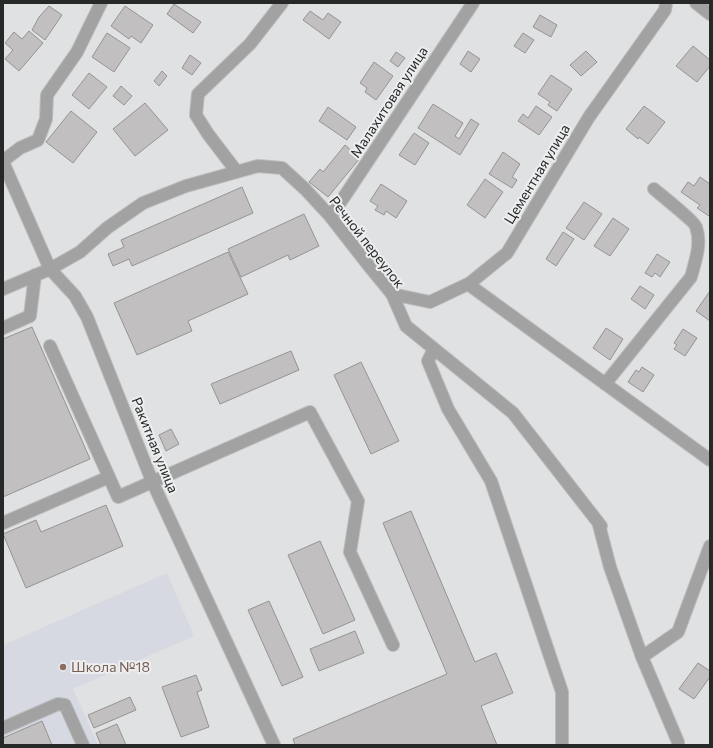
<svg xmlns="http://www.w3.org/2000/svg" width="713" height="748" font-family="Commissioner,sans-serif">
<style>
.built{fill:#d6d9e2}
.building{fill:#c1bfc0;stroke:#959495}
.lines{fill:none;stroke-linecap:round;stroke-linejoin:round}
.minor-casing{stroke:#bbbcbd;stroke-width:14}
.minor{stroke:#a3a2a2;stroke-width:12}
.education-dot{fill:#8d6e63;stroke:#edeeef;stroke-width:1.5}
.labels{text-anchor:middle;stroke-width:4;stroke-linejoin:round;paint-order:stroke}
.street-label{font-size:14px;fill:#272828;stroke:#edeeef}
.education-label{font-size:14px;fill:#785e54;stroke:#edeeef;text-anchor:start}
</style>
<rect width="100%" height="100%" fill="#e0e1e2"/>
<path class="built" d="M167 573 194 636 73 689 98 745H3V645Z"/>
<path class="building" d="M174 4 201 22 193 33 167 14Z
M49 6 62 15 45 40 32 30 39 17Z
M125 6 153 25 141 43 131 36 129 39 111 26Z
M310 11 323 20 328 13 341 22 329 39 303 20Z
M540 15 557 25 551 37 533 27Z
M29 31 43 43 19 71 5 59 13 50 5 43 14 32 22 39Z
M107 33 130 48 114 72 92 57Z
M523 33 534 40 525 53 514 46Z
M693 46 710 60V66L697 82 676 66Z
M468 51 480 59 471 72 460 64Z
M586 51 597 62 581 76 570 65Z
M396 52 405 58 398 67 390 61Z
M190 55 201 63 192 75 182 68Z
M374 62 393 76 376 100 365 92 367 88 360 83Z
M162 71 167 76 159 86 154 81Z
M89 73 107 87 89 109 72 95Z
M551 75 572 89 557 111 548 105 550 102 538 94Z
M121 86 132 96 124 105 113 96Z
M145 103 168 130 135 156 113 129Z
M433 104 463 123 455 136 459 139 471 119 479 124 460 155 418 128Z
M536 106 552 117 539 135 518 121 523 114 528 118Z
M644 106 665 122 648 144 639 137 638 139 626 129Z
M328 107 356 127 347 140 319 121Z
M71 111 97 132 73 163 46 142Z
M414 133 429 143 415 165 399 155Z
M345 145 360 158 328 197 309 182 320 169 323 172Z
M503 152 520 164 512 177 517 180 512 188 489 174Z
M700 177 710 184V214L709 216 697 208 700 205 681 192 688 182 694 186Z
M485 179 503 192 485 218 467 205Z
M381 184 407 201 396 218 386 211 384 215 375 210 378 206 370 201Z
M242 187 253 213 132 266 129 259 113 266 108 254 124 247 121 240Z
M584 202 602 214 584 240 566 228Z
M304 214 319 246 290 260 288 255 241 277 228 249Z
M613 218 629 229 610 256 594 246Z
M563 232 574 239 556 266 546 259Z
M228 252 248 294 188 321 192 331 137 355 114 303Z
M657 254 670 262 660 277 655 273 652 277 645 273Z
M640 286 654 295 645 309 631 299Z
M710 291V321L696 311Z
M32 327 90 459 3 497V339Z
M606 328 623 339 610 360 593 348Z
M683 329 697 338 685 356 674 349 677 345 674 343Z
M291 351 299 370 220 404 211 384Z
M361 362 399 441 371 454 334 375Z
M642 367 654 375 643 392 628 382 636 370 639 372Z
M171 429 179 444 166 451 159 435Z
M106 505 123 546 26 588 3 534 36 520 41 532Z
M411 511 475 662 496 653 513 693 481 706 497 745H295L293 739 447 674 383 523Z
M320 541 355 620 323 634 288 555Z
M269 601 303 677 282 686 248 610Z
M355 631 364 653 319 671 310 649Z
M698 663 710 671V677L694 699 679 689Z
M196 675 202 690 197 692 209 727 181 737 162 687Z
M130 697 136 710 94 728 88 715Z
M42 721 52 745H3V738Z
M117 724 126 745H101L96 733Z"/>
<g class="lines">
<g class="minor-casing">
<path id="minor" d="M696 3 710 14
M3 161 20 148 38 140 46 119 47 95 77 52 101 3
M3 162 50 269 75 296 87 317 152 481 274 745
M237 172 208 134 196 115 198 94 250 44 282 3
M330 216 344 197 473 3
M468 284 710 460
M3 289 50 269 80 252 107 228 143 203 186 186 258 166 282 168 305 189 330 216 369 266 392 294 406 326 513 413 601 526
M392 294 430 302 470 283 507 253 589 117 665 10 666 3
M3 328 30 316 35 275
M434 349 428 361 448 409 491 481 562 692V745
M605 384 691 277C695 262 702 243 696 227 695 222 661 195 654 189
M109 477 118 497 310 412 358 501 350 552 393 645
M3 523 109 477 50 346
M599 525 610 567 642 657 678 742V745
M642 657 678 632 710 546
M3 728 58 704 65 705 83 745"/>
</g>
<use href="#minor" class="minor"/>
</g>
<circle class="education-dot" cx="63" cy="667" r="4"/>
<g class="labels">
<g class="street-label">
<text transform="translate(389 102) rotate(-57)" y="5">Малахитовая улица</text>
<text transform="translate(537 174) rotate(-59)" y="5">Цементная улица</text>
<text transform="translate(367 242) rotate(52)" y="5">Речной переулок</text>
<text transform="translate(155 445) rotate(68)" y="5">Ракитная улица</text>
</g>
<g class="education-label">
<text x="71" y="672">Школа №18</text>
</g>
</g>
<rect width="713" height="748" fill="none" stroke="#272828" stroke-width="8"/>
</svg>
